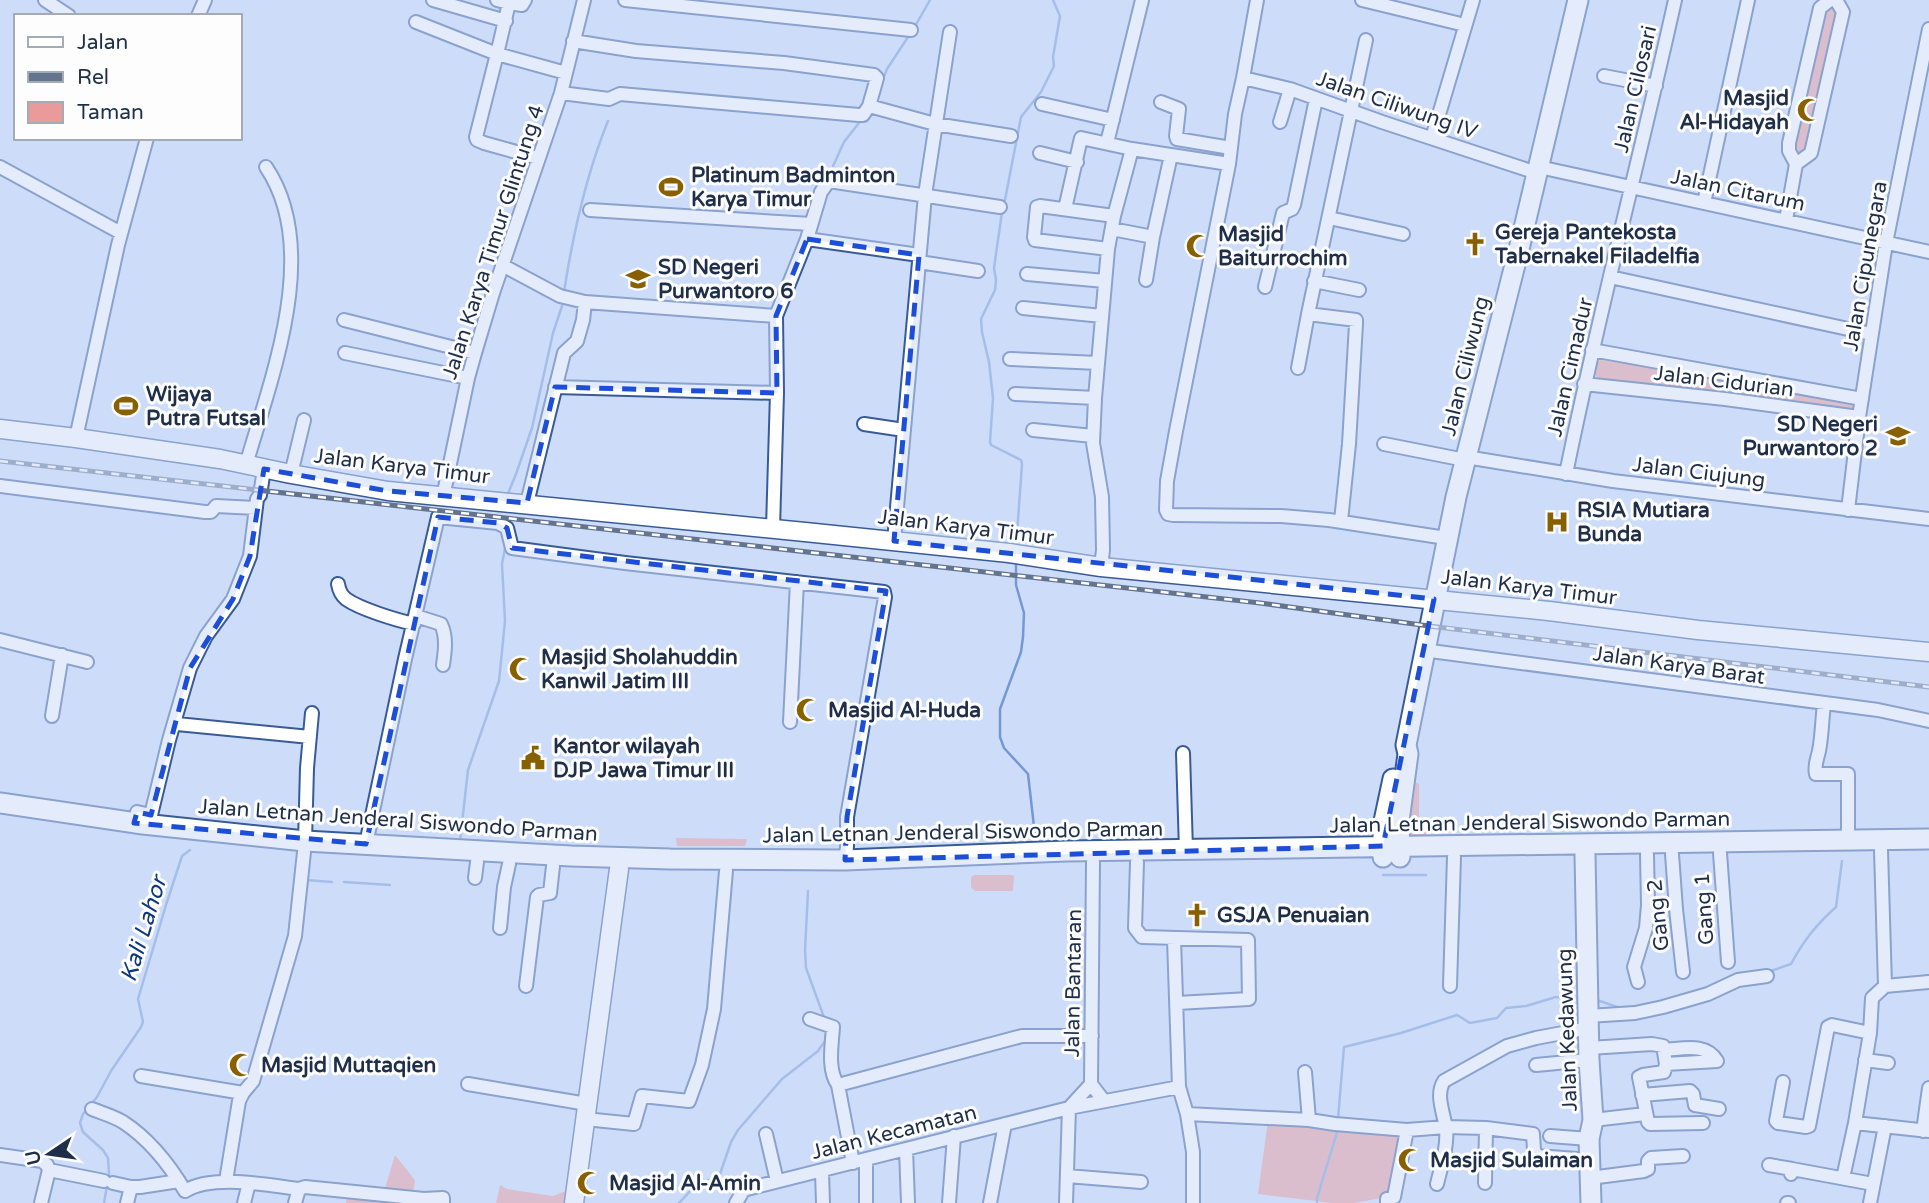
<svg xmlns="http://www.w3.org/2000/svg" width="1929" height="1203" font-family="'Varela Round',sans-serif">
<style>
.green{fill:#ea9a99}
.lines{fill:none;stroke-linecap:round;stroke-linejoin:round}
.stream{stroke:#7498d4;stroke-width:2.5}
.street-casing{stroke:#385b97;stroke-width:16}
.secondary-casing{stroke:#385b97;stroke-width:21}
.primary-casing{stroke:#385b97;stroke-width:23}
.street{stroke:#fff;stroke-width:12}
.secondary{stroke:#fff;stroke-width:18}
.primary{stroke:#fff;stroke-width:19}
.rail-casing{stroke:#64748f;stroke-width:5}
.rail{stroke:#fdfdfd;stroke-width:2.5;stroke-dasharray:8;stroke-linecap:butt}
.marked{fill:none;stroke:#1d4ed8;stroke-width:5;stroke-dasharray:14 9;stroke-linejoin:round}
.labels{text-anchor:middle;stroke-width:6;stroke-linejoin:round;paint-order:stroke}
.street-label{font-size:21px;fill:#1f2f49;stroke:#fdfdfd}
.poi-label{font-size:21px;font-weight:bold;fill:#1f2f49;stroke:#fdfdfd;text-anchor:start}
.water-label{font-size:23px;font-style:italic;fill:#0e387e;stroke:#fdfdfd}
</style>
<rect width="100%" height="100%" fill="#cdddf9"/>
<path class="green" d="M1831 4 1839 9 1809 148 1802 155 1797 154 1792 144 1823 10Z
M1602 360 1720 378 1723 382 1721 392 1719 393 1599 380 1594 373C1595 367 1595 361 1602 360Z
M1732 382 1851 402 1855 407 1852 409 1734 396 1730 391Z
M1411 780 1419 784V817L1426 821V835L1421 840 1412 837 1410 833Z
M676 838 747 839 745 846H677Z
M974 875H1012L1014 876 1013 891H975L971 887V877Z
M1268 1120 1404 1134 1392 1196 1354 1203H1332L1258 1194Z
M395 1155 415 1180 411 1203H346L348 1193 382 1198Z
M500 1185 507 1189 553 1196 568 1190 567 1203H496Z"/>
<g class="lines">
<path class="stream" d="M914 28 930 0
M882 82 887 69 910 34
M833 166 844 142 862 119
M1004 205 1021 117 1041 92 1054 66 1053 57 1060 16 1053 0
M1002 212 994 268 996 280 995 290 981 319 982 332 989 362 993 398 990 442 991 445 1021 460 1022 464 1016 548
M564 292C573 234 586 175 608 121
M507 496 516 474 532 428 553 333 563 303
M1016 562V585L1024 613 1023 637 1021 652 1000 709V737L1004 748 1028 774 1036 844
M460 841 468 770 499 681 505 621 502 564 506 543
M1383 875H1426
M306 880 332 882
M344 882 390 885
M808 891 805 950 806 968 825 1020
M1768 972 1791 964C1804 940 1816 925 1836 907L1842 861
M1597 1000 1620 1008
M1338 1119 1344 1047 1401 1033 1457 1015 1470 1023 1497 1018 1506 1008 1526 1006 1556 997 1580 998
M104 1203 109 1174 108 1158 103 1150 83 1132 80 1123 83 1114 97 1097 111 1071 141 1027 143 1022 138 999 166 905 182 856 190 850
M679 1203 692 1189 720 1174 731 1142 738 1130 782 1079 818 1051 825 1041 827 1030
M1317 1203V1198L1338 1129"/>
<g class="street-casing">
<path id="street" d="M45 0 69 16
M433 0 506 21
M497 0 509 3 497 54 566 73
M625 0 911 30
M1257 0 1243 78 1235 114 1229 164 1176 431 1167 481 1166 510 1168 514 1173 515 1281 516 1329 520 1446 538
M1362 0 1465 25
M509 3 522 5 525 0
M198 16 205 0
M416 22 497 54 476 137 477 140 484 143 538 158
M573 41 636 51 784 63 874 75 877 78 869 106
M1604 76 1656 86
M1243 78 1290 89 1382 122 1537 173
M561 93 609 99 620 94 859 115H863L869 106 935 124 1011 136
M1161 102 1179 109 1176 136 1177 139 1231 148
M1042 104 1113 120
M1280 122 1290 89
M1432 138 1473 0
M1107 143 1142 0
M1132 149 1229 164
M1040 153 1077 162
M1796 164 1811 153 1843 12 1836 0
M0 167 121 233
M1539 167 1929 252
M1704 203 1748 0
M1065 209 1081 138 1132 149 1114 216 1108 249 1095 398 1093 443 1102 497 1103 550 1101 567
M590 210 811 224
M1329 218 1403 234
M1786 220 1796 164 1789 151V143L1820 8 1830 0
M1112 229 1153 237
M807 239 919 255
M1108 249 1035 240 1034 237 1037 207 1040 206 1114 216
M919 262 978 271
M502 265 560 296 585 302 583 320 577 341 564 353 527 503
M1027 274 1105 281
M1610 277 1871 334
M1146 280 1153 237 1171 155
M1314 281 1359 290
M1265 287 1283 213 1292 209 1294 205 1316 99
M1023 308 1102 316
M776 316 807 239 821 192 829 181 1000 207
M344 320 475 353
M1592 350 1862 399
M345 353 468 378
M1010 359 1098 363
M1298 368 1308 314
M1584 384 1725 399 1859 417
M555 387 777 393 776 316 585 302
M1015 394 1095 398
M864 424 904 430
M1033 430 1093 436
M76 438 118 245 147 138
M1384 444 1465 460
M1466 457 1613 481 1929 519
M246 465C271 378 322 250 266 167
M291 474 304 420
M1566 474C1598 315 1640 158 1675 0
M0 486 205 512H211L216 506 256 508
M443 497 468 378 475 353 493 293 561 93 584 0
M1848 510 1859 417 1886 243 1929 29
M1341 521 1349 444 1356 324V320L1308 314 1366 40
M773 528 777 393
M894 541 925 195 950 32
M338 584C339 590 341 595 346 599 360 609 396 620 414 624
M416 616 441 624C447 637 445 651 443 665
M0 640 87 662
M1423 650 1878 710 1929 721
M1824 704C1822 720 1822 736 1819 751 1817 760 1814 766 1816 774H1848V840
M52 716 62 655
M790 722 797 582
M177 724 310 737
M1183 753 1186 850
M134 823 137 812 151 815 169 740 190 668 206 636 233 599 250 556 257 499 260 495 264 469
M305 841 307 768 312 713
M366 844 405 659 438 517 498 523 507 528 512 548 625 563 884 592 885 597 847 817V847L845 860
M1720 853 1728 962
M1672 854 1676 909 1683 972
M1093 862 1091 1084 1104 1101
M1137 862 1135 928 1142 937 1248 940 1249 999 1177 1003
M475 878 477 862
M500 928 504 887 509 864
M1174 939 1179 1087 1187 1114 1193 1152V1203
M1638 982 1634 967 1646 928 1648 905 1647 854
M526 986 537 897 539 895 550 893 553 866
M1450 986 1454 857
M1885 986 1929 982
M1588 1016 1635 1013 1663 1007 1708 994 1738 980 1767 976
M810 1019 833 1027C832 1044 827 1070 838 1085
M1589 1048 1652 1044 1663 1046 1666 1064 1664 1072 1643 1075 1639 1077 1648 1122 1650 1124 1703 1123
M1664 1050C1683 1049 1706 1042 1717 1061
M1865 1060 1888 1063
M1666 1064 1717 1061
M1536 1065 1589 1060
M1305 1072 1309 1120
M141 1076 243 1093
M1783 1082 1776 1121 1778 1123 1806 1127 1809 1126 1828 1027 1832 1025 1870 1033
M468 1084 587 1104
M1642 1095 1690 1091 1693 1094 1695 1105 1719 1109
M1069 1108 1091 1084
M92 1109C102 1113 113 1116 123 1122 149 1139 169 1164 185 1191
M1187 1114 1309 1120 1335 1124 1407 1130 1446 1127 1486 1128 1533 1134 1534 1150 1537 1156 1590 1160
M585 1119 634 1124 642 1096 689 1101 702 1065 714 1009 726 871
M1593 1120 1645 1114
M1855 1123 1929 1131
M1923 1131 1929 1088
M766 1134 777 1181
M1550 1136 1589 1139
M906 1149 908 1203
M0 1155 42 1161 47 1165 49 1170
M853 1163 838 1085 1022 1036H1092
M1769 1165 1792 1169
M49 1170 104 1181
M822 1172 823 1203
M1791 1174 1792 1169 1873 1184
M1067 1176 1141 1182
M1590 1178 1644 1171 1648 1169V1161L1651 1158 1683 1156
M1843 1178 1855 1123 1870 1033 1872 998 1885 986 1881 850
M226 1181 239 1101 243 1093 253 1081 295 936 304 852
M113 1183 131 1187H140L179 1181
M1485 1183 1486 1128
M1437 1184C1441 1167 1448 1146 1446 1129 1444 1113 1435 1095 1444 1081L1507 1046 1536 1038 1589 1028
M185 1191C213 1174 266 1185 299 1189L305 1187 424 1199 443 1198V1203
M41 1203 49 1170
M127 1203 131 1187
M244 1203 249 1183
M295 1203 299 1189
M736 1203 743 1191 747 1189 1069 1108 1179 1087
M866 1203V1159
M949 1203 954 1136
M990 1203 1005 1124
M1066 1203 1069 1108
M1387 1203V1199L1394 1197 1407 1130
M1787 1203H1789
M1870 1203 1885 1126"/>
</g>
<g class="secondary-casing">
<path id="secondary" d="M0 429 76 438 220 459 291 474 388 491 805 532 1009 553 1101 567 1549 611 1698 630 1929 652
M574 1203 619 869"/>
</g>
<g class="primary-casing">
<path id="primary" d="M0 803 143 824 305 841 571 856 670 859 845 860 1066 851 1929 839
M1585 855 1589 1060 1593 1120 1589 1139 1591 1203
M1383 857V826L1393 779
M1400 857 1399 821 1408 754 1406 745 1456 497 1520 245 1578 0"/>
</g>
<use href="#street" class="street"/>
<use href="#secondary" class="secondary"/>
<use href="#primary" class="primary"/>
<g class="rail-casing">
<path id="rail" d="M0 461 1260 603 1429 626 1929 687"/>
</g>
<use href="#rail" class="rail"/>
</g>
<path d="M0 0H1929V1203H0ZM807 239 919 255 894 541 1434 599 1383 846 845 860 847 817 886 591 512 548 507 528 498 523 438 517 366 844 134 823 137 812 151 815 190 668 233 599 250 556 264 469 388 491 527 503 555 387 777 393 776 316Z" fill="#cdddf9" fill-opacity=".55" fill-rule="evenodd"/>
<path class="marked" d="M807 239 919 255 894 541 1434 599 1383 846 845 860 847 817 886 591 512 548 507 528 498 523 438 517 366 844 134 823 137 812 151 815 190 668 233 599 250 556 264 469 388 491 527 503 555 387 777 393 776 316Z"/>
<defs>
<g id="mosque-bare" transform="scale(1.89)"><path d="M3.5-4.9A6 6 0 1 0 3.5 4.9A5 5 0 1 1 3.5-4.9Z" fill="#886000" stroke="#fdfdfd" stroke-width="2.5" paint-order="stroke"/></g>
<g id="stadium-bare" transform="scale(1.89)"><path d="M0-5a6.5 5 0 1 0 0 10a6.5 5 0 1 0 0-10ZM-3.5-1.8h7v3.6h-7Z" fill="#886000" stroke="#fdfdfd" stroke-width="2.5" paint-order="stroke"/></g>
<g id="church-bare" transform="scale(1.89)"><path d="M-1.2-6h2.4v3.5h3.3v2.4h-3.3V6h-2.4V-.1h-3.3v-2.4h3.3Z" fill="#886000" stroke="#fdfdfd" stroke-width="2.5" paint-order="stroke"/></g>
<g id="school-bare" transform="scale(1.89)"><path d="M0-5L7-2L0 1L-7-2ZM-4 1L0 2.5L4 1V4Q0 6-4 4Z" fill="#886000" stroke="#fdfdfd" stroke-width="2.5" paint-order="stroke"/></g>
<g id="hospital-bare" transform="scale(1.89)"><path d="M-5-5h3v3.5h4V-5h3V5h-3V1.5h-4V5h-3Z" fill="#886000" stroke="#fdfdfd" stroke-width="2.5" paint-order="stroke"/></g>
<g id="civic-bare" transform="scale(1.89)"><path d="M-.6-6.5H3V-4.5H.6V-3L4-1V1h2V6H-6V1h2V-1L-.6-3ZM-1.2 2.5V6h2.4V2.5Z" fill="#886000" stroke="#fdfdfd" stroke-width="2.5" paint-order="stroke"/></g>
</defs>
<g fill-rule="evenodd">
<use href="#mosque-bare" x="1809" y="110"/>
<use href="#stadium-bare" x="671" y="187"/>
<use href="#church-bare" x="1475" y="244"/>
<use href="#mosque-bare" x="1198" y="246"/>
<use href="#school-bare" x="638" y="279"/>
<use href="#stadium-bare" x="126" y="406"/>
<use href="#school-bare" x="1898" y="436"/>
<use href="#hospital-bare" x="1557" y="522"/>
<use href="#mosque-bare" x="521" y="669"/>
<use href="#mosque-bare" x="808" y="710"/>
<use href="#civic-bare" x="533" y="758"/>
<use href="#church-bare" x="1197" y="915"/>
<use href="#mosque-bare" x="241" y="1065"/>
<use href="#mosque-bare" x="1410" y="1160"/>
<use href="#mosque-bare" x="589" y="1183"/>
</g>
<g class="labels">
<g class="street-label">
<text transform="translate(1635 89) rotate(-77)" y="7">Jalan Cilosari</text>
<text transform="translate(1397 105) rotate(19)" y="7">Jalan Ciliwung IV</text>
<text transform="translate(1738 190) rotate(12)" y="7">Jalan Citarum</text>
<text transform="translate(493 242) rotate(-72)" y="7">Jalan Karya Timur Glintung 4</text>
<text transform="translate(1865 266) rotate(-80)" y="7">Jalan Cipunegara</text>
<text transform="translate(1465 366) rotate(-76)" y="7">Jalan Ciliwung</text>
<text transform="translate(1570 367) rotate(-77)" y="7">Jalan Cimadur</text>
<text transform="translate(1724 381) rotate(7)" y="7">Jalan Cidurian</text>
<text transform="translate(402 466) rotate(7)" y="7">Jalan Karya Timur</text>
<text transform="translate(1699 472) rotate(7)" y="7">Jalan Ciujung</text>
<text transform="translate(966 527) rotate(7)" y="7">Jalan Karya Timur</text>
<text transform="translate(1529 587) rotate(7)" y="7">Jalan Karya Timur</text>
<text transform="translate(1679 665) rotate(8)" y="7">Jalan Karya Barat</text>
<text transform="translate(398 820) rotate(4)" y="7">Jalan Letnan Jenderal Siswondo Parman</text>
<text transform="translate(1530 822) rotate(-1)" y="7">Jalan Letnan Jenderal Siswondo Parman</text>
<text transform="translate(963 832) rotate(-1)" y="7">Jalan Letnan Jenderal Siswondo Parman</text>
<text transform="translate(1704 909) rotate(-94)" y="7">Gang 1</text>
<text transform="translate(1658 915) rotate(-96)" y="7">Gang 2</text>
<text transform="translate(1073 983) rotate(-89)" y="7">Jalan Bantaran</text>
<text transform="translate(1567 1030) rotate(-92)" y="7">Jalan Kedawung</text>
<text transform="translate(894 1132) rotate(-14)" y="7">Jalan Kecamatan</text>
</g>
<g class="poi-label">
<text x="1789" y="105" text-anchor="end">Masjid<tspan x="1789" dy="24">Al-Hidayah</tspan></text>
<text x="691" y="182">Platinum Badminton<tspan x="691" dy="24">Karya Timur</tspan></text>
<text x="1495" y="239">Gereja Pantekosta<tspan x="1495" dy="24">Tabernakel Filadelfia</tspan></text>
<text x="1218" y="241">Masjid<tspan x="1218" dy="24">Baiturrochim</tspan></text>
<text x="658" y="274">SD Negeri<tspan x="658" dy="24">Purwantoro 6</tspan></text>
<text x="146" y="401">Wijaya<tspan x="146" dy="24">Putra Futsal</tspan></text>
<text x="1878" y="431" text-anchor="end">SD Negeri<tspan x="1878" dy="24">Purwantoro 2</tspan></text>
<text x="1577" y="517">RSIA Mutiara<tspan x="1577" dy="24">Bunda</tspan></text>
<text x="541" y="664">Masjid Sholahuddin<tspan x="541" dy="24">Kanwil Jatim III</tspan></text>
<text x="828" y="717">Masjid Al-Huda</text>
<text x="553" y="753">Kantor wilayah<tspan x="553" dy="24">DJP Jawa Timur III</tspan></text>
<text x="1217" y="922">GSJA Penuaian</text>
<text x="261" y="1072">Masjid Muttaqien</text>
<text x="1430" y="1167">Masjid Sulaiman</text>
<text x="609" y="1190">Masjid Al-Amin</text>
</g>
<g class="water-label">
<text transform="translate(143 929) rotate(-73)" y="8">Kali Lahor</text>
</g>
</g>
<rect x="14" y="14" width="228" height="126" fill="#fdfdfd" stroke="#a4abb5" stroke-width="2"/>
<rect x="28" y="37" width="35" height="10" fill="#ffffff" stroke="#a4abb5" stroke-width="2"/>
<text x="77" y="49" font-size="21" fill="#1f2f49">Jalan</text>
<rect x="28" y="72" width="35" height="10" fill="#64748f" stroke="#a4abb5" stroke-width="2"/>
<text x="77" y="84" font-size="21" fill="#1f2f49">Rel</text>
<rect x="28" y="102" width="35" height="21" fill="#ea9a99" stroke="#a4abb5" stroke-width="2"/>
<text x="77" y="119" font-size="21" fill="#1f2f49">Taman</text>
<g transform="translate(49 1154) rotate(257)" stroke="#fdfdfd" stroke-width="5" paint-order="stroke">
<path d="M0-5L12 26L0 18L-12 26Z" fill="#1f2f49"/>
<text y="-10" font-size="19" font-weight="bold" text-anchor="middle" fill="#1f2f49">U</text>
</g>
</svg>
